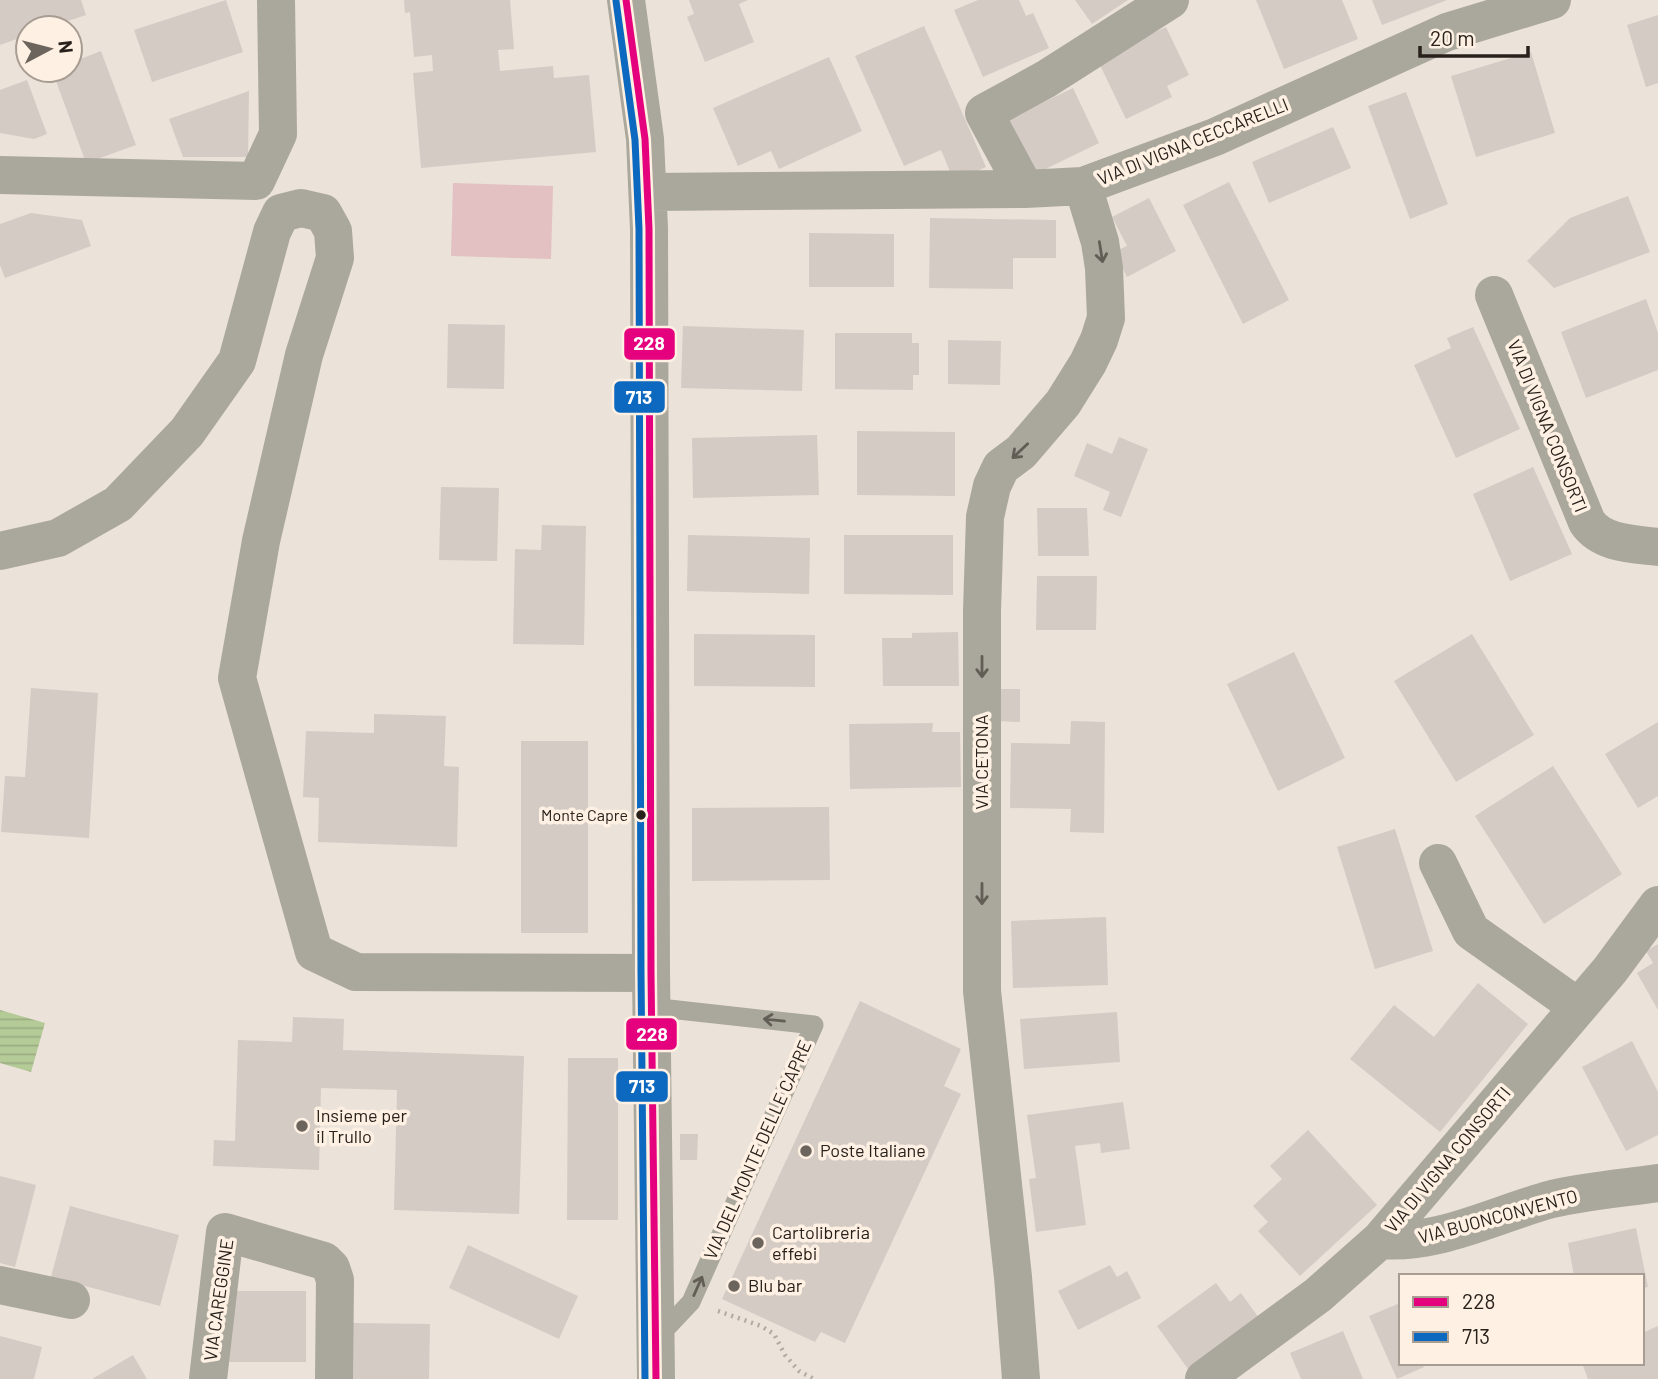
<svg xmlns="http://www.w3.org/2000/svg" width="1658" height="1379" font-family="Barlow,sans-serif">
<style>
.pitch{fill:#e3c0c2}
.water{fill:url(#water-rules)}
.building{fill:#d4cbc5}
.lines{fill:none;stroke-linecap:round;stroke-linejoin:round}
.path{stroke:#afaaa2;stroke-width:4.5;stroke-dasharray:2 5;stroke-linecap:butt}
.service{stroke:#aaa79c;stroke-width:19}
.minor{stroke:#aaa79c;stroke-width:38}
.bus-1-casing{stroke:#fef0e2;stroke-width:12}
.bus-2-casing{stroke:#fef0e2;stroke-width:12}
.bus-1{stroke:#e5007d;stroke-width:7}
.bus-2{stroke:#0c69bf;stroke-width:7}
.oneway{stroke:#625d55}
.bus-dot{fill:#28211b;stroke:#fef0e2;stroke-width:2.5}
.poi-dot{fill:#6c655e;stroke:#fef0e2;stroke-width:2.5}
.labels{text-anchor:middle;stroke-width:7;stroke-linejoin:round;paint-order:stroke}
.bus-label{font-size:16px;fill:#28211b;stroke:#fef0e2;text-anchor:end}
.street-label{font-size:18px;fill:#28211b;stroke:#fef0e2}
.poi-label{font-size:18px;fill:#28211b;stroke:#fef0e2;text-anchor:start}
.line-badge{stroke:#fef0e2;stroke-width:2.5}
.badge-label{font-size:19px;text-anchor:middle;font-weight:bold;fill:#fff}
</style>
<defs>
<pattern id="water-rules" width="6" height="5" patternUnits="userSpaceOnUse" patternTransform="scale(1.75)"><rect width="6" height="5" fill="#b4ca97"/><path d="M0 2.5h6" fill="none" stroke="#9bad82"/></pattern>
</defs>
<rect width="100%" height="100%" fill="#ebe2d9"/>
<path class="pitch" d="M453 183 553 186 551 259 451 256Z"/>
<path class="water" d="M0 1010 45 1023 31 1072 0 1063Z"/>
<path class="building" d="M0 0H81L86 15 47 28H28V35L0 45Z
M226 0 243 52 152 82 134 30Z
M404 0H510L514 49 498 50 500 71 553 66 554 78 589 75 596 152 421 168 413 73 433 71 432 55 414 57 410 12 405 13Z
M689 0H748L739 4 754 42 705 62 687 17 694 14Z
M978 0H1019L1026 16 1033 13 1049 48 983 77 954 10Z
M1075 0H1128L1092 24Z
M1256 0H1342L1358 39 1284 69Z
M1372 0H1447L1382 25Z
M1658 15V83L1646 87 1627 25Z
M924 26 986 167 954 181 941 150 904 166 855 56Z
M1166 27 1189 75 1167 86 1172 97 1126 119 1097 59Z
M101 51 136 145 86 163 52 70H70V63Z
M1531 52 1555 133 1476 157 1451 76Z
M829 57 862 131 779 169 771 151 738 166 713 108Z
M27 80 47 134 34 139 0 133V90Z
M1073 88 1099 143 1029 177 1002 122Z
M249 91 248 157H183L169 119Z
M1406 92 1448 204 1410 219 1368 106Z
M1333 127 1351 168 1269 203 1252 162Z
M1229 182 1289 300 1243 324 1183 205Z
M1628 196 1650 252 1554 288 1527 261 1570 218Z
M1149 198 1176 251 1127 277 1114 252 1127 246 1112 217Z
M31 213 82 220 91 246 5 278 0 265V224Z
M930 218 1056 220V258H1013V289L929 288Z
M809 233 894 234V287H809Z
M1646 299 1658 333V370L1586 398 1561 332Z
M448 324 505 325 504 389 447 388Z
M683 326 804 330 802 391 681 388Z
M1473 327 1520 429 1456 458 1414 365 1451 348 1447 338Z
M835 333H912V343H919V375H913V390L835 389Z
M948 340 1001 341 1000 385 948 384Z
M857 431 955 432V496L857 495Z
M817 435 819 495 693 498 692 438Z
M1119 437 1148 449 1121 517 1103 510 1110 492 1074 476 1087 443 1112 454Z
M1533 467 1572 554 1510 581 1473 494Z
M441 487 499 488 497 561 439 560Z
M1037 508H1087L1089 556H1038Z
M542 525 586 526 584 645 513 644 515 549 541 550Z
M688 535 810 538 809 594 687 591Z
M844 535H953V595L844 594Z
M1037 576H1097L1096 630H1036Z
M958 632 959 686H883L882 638H912V633Z
M694 634 815 635V687L694 686Z
M1472 634 1534 735 1456 782 1394 681Z
M1294 652 1345 758 1278 791 1227 684Z
M31 688 98 693 89 838 1 832 5 776 25 777Z
M996 689H1020V722L996 721Z
M374 714 446 716 444 766 459 767 457 847 318 842 319 798 303 797 306 731 374 733Z
M1071 721 1105 722 1104 833 1070 832 1071 809 1010 808 1011 743 1070 744Z
M1658 722V796L1638 808 1605 754Z
M933 723 932 732H960L961 787 850 789 849 724Z
M521 741H588V933H521Z
M1553 766 1622 874 1544 924 1475 816Z
M829 807 830 880 692 881V808Z
M1395 829 1433 951 1375 969 1337 847Z
M1106 917 1108 985 1013 988 1011 921Z
M1658 944V1010L1637 973 1653 963 1646 951Z
M1478 983 1528 1024 1440 1132 1350 1059 1394 1005 1434 1037Z
M860 1001 961 1049 944 1086 961 1094 845 1343 821 1332 815 1342 722 1299Z
M1117 1012 1120 1062 1024 1069 1020 1019Z
M293 1017 344 1019 343 1050 524 1056 519 1214 394 1210 397 1090 321 1088 319 1170 213 1166 214 1140 235 1141 238 1040 292 1042Z
M1632 1041 1658 1092V1135L1626 1151 1582 1067Z
M568 1058H618V1220H567Z
M1123 1102 1130 1149 1101 1153 1100 1143 1075 1146 1086 1225 1036 1232 1029 1179 1036 1178 1027 1115Z
M1308 1130 1377 1205 1300 1276 1258 1231 1268 1222 1253 1206 1282 1179 1270 1166Z
M680 1134H698L697 1160H680Z
M0 1176 36 1185 15 1267 0 1263Z
M70 1206 179 1235 160 1306 51 1277Z
M1636 1228 1648 1287 1642 1288V1276H1574L1568 1243Z
M468 1245 578 1296 559 1339 449 1288Z
M1110 1265 1117 1277 1127 1271 1141 1298 1078 1330 1058 1291Z
M1216 1283 1230 1302 1241 1293 1264 1325 1193 1376 1157 1326Z
M225 1291H306V1362H225Z
M1400 1303 1401 1363H1422L1424 1367 1397 1379 1369 1316Z
M353 1323 430 1324 429 1379H353Z
M1658 1326V1379H1588L1582 1363H1642V1333Z
M1343 1331 1363 1379H1301L1290 1353Z
M0 1336 42 1347 34 1379H0Z
M133 1355 147 1379H92Z"/>
<g class="lines">
<path class="path" d="M718 1311 761 1326 774 1334 785 1355 799 1371 814 1379"/>
<path class="service" d="M651 1007 814 1025 691 1302 657 1338"/>
<path class="minor" d="M626 0 645 139 649 229 651 973 656 1379
M0 175 256 181 278 134 276 0
M1025 189 984 113 1046 79 1170 0
M649 192 1025 189 1083 186 1215 137 1447 32 1552 0
M1494 295 1587 522C1602 544 1633 544 1658 547
M0 551 58 538 118 504 187 432 237 361 272 232 281 213 301 208 323 213 333 231 335 258 304 355 261 541 237 678 314 952 356 972 651 973
M1438 863 1471 931 1578 1007
M1380 1240C1439 1245 1496 1214 1552 1199 1586 1191 1623 1188 1658 1183
M0 1285 71 1300
M208 1379 225 1232 324 1261 331 1268 335 1280 334 1379
M1021 1379 1013 1277 982 991V611L985 517 992 486 1001 467 1021 452 1063 403 1088 363 1099 340 1106 318 1104 268 1100 242 1083 186
M1204 1379 1318 1295 1380 1240 1610 970 1658 905"/>
<g class="bus-1-casing">
<path id="bus-1" d="M626 0 645 139 649 229 651 973 656 1379"/>
</g>
<g class="bus-2-casing">
<path id="bus-2" d="M616 1 635 140 639 229 641 973 645 1379"/>
</g>
<use href="#bus-1" class="bus-1"/>
<use href="#bus-2" class="bus-2"/>
</g>
<defs><path id="oneway-shaft" d="M-6 0H5M1.5-3L5.5 0L1.5 3" fill="none" stroke-width="1.6" stroke-linecap="round" stroke-linejoin="round" transform="scale(1.75)"/></defs>
<g class="oneway">
<use href="#oneway-shaft" transform="translate(1101 252) rotate(81)"/>
<use href="#oneway-shaft" transform="translate(1020 451) rotate(137)"/>
<use href="#oneway-shaft" transform="translate(982 667) rotate(90)"/>
<use href="#oneway-shaft" transform="translate(982 894) rotate(90)"/>
<use href="#oneway-shaft" transform="translate(774 1020) rotate(-174)"/>
<use href="#oneway-shaft" transform="translate(698 1286) rotate(-66)"/>
</g>
<circle class="bus-dot" cx="641" cy="815" r="6"/>
<g class="poi-dot">
<circle cx="302" cy="1126" r="7"/>
<circle cx="806" cy="1151" r="7"/>
<circle cx="758" cy="1243" r="7"/>
<circle cx="734" cy="1286" r="7"/>
</g>
<g class="labels">
<g class="bus-label">
<text x="628" y="821">Monte Capre</text>
</g>
<g class="street-label">
<text transform="translate(1193 142) rotate(-22)" y="6">VIA DI VIGNA CECCARELLI</text>
<text transform="translate(1547 426) rotate(68)" y="6">VIA DI VIGNA CONSORTI</text>
<text transform="translate(982 762) rotate(-90)" y="6">VIA CETONA</text>
<text transform="translate(758 1150) rotate(-66)" y="6">VIA DEL MONTE DELLE CAPRE</text>
<text transform="translate(1448 1160) rotate(-50)" y="6">VIA DI VIGNA CONSORTI</text>
<text transform="translate(1498 1217) rotate(-15)" y="6">VIA BUONCONVENTO</text>
<text transform="translate(219 1300) rotate(-82)" y="6">VIA CAREGGINE</text>
</g>
<g class="poi-label">
<text x="316" y="1122">Insieme per<tspan x="316" dy="21">il Trullo</tspan></text>
<text x="820" y="1157">Poste Italiane</text>
<text x="772" y="1239">Cartolibreria<tspan x="772" dy="21">effebi</tspan></text>
<text x="748" y="1292">Blu bar</text>
</g>
</g>
<g class="line-badge">
<rect x="623" y="327" width="53" height="34" rx="7" fill="#e5007d"/>
<rect x="613" y="380" width="53" height="34" rx="7" fill="#0c69bf"/>
<rect x="625" y="1017" width="53" height="34" rx="7" fill="#e5007d"/>
<rect x="615" y="1070" width="54" height="33" rx="7" fill="#0c69bf"/>
</g>
<g class="badge-label">
<text x="649" y="350">228</text>
<text x="639" y="404">713</text>
<text x="652" y="1041">228</text>
<text x="642" y="1093">713</text>
</g>
<rect x="1399" y="1274" width="245" height="91" fill="#fef0e2" stroke="#a89d92" stroke-width="2"/>
<rect x="1413" y="1297" width="35" height="10" fill="#e5007d" stroke="#a89d92" stroke-width="2"/>
<text x="1462" y="1309" font-size="21" fill="#28211b">228</text>
<rect x="1413" y="1332" width="35" height="10" fill="#0c69bf" stroke="#a89d92" stroke-width="2"/>
<text x="1462" y="1344" font-size="21" fill="#28211b">713</text>
<g transform="translate(49 49) rotate(83)"><circle r="33" fill="#fef0e2" stroke="#a89d92" stroke-width="2"/>
<path d="M0-5L12 26L0 18L-12 26Z" fill="#6c655e"/>
<text y="-10" font-size="19" font-weight="bold" text-anchor="middle" fill="#28211b">N</text>
</g>
<path d="M1420 46v10h108v-10" fill="none" stroke="#28211b" stroke-width="3.5"/>
<text x="1430" y="46" font-size="21" fill="#28211b" stroke="#fef0e2" stroke-width="5" paint-order="stroke">20 m</text>
</svg>
